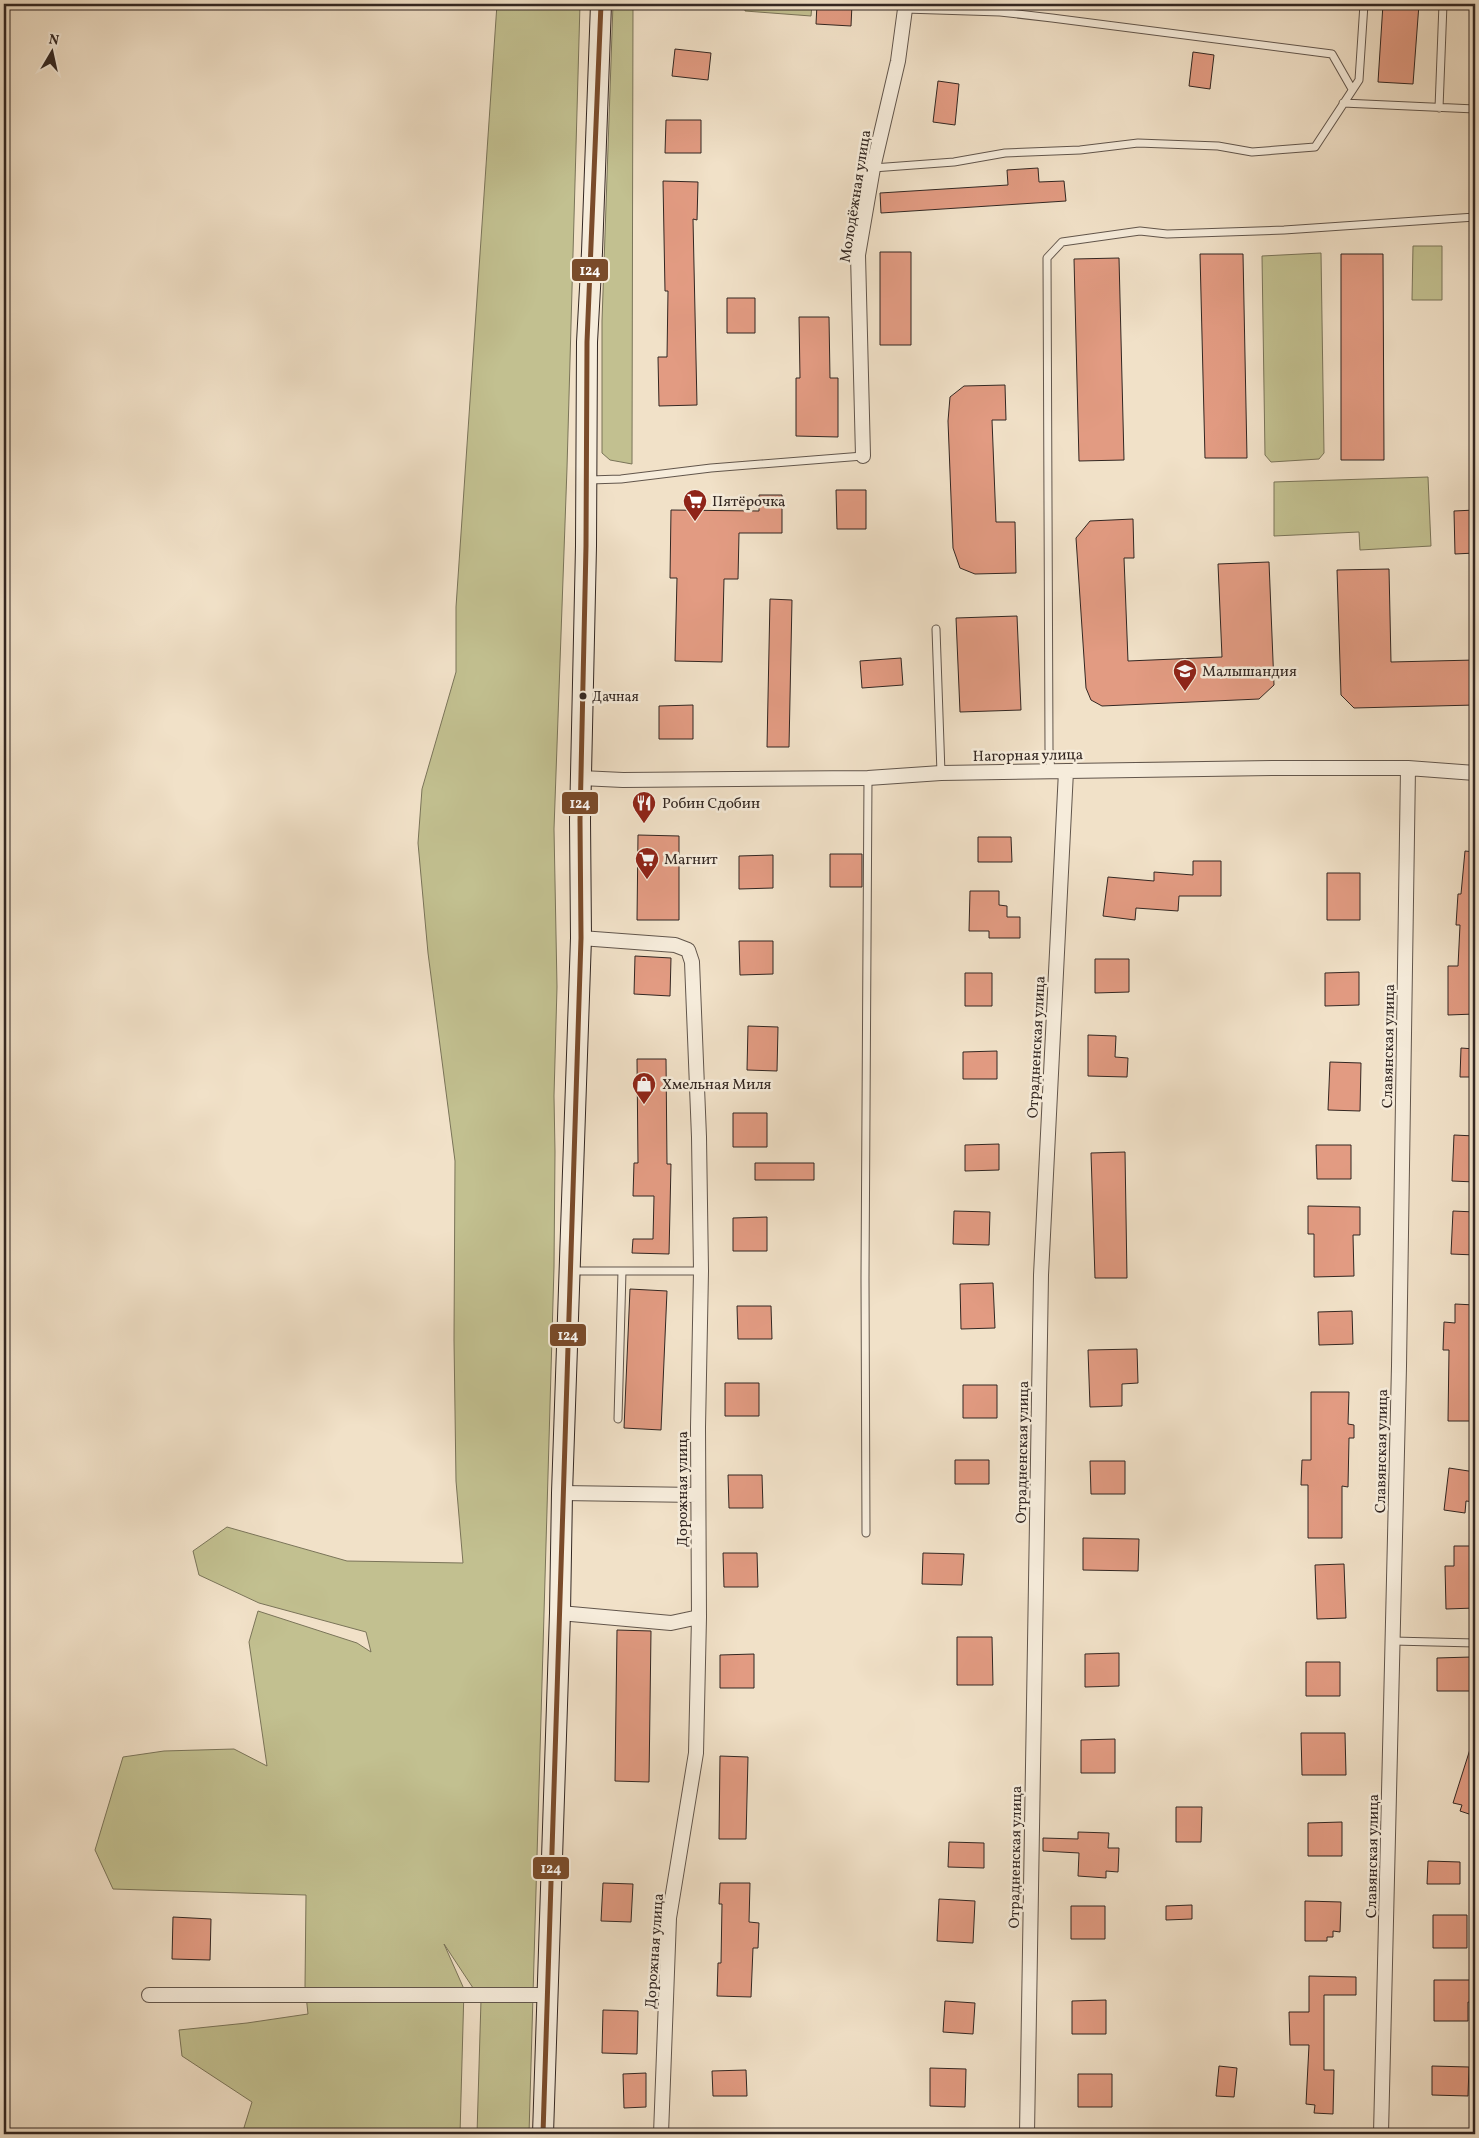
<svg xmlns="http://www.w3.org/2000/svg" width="1479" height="2138" font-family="Vollkorn,serif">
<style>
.green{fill:#c2c090;stroke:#7a7459}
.building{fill:#e29b82;stroke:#332722}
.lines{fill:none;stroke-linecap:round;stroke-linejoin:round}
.lane-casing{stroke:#62564c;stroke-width:9}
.street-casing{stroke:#62564c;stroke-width:16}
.secondary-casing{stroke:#332722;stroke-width:22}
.lane{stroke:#f6ecdb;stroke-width:7}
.street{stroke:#f6ecdb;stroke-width:14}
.secondary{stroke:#f6ecdb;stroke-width:20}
.bus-1-casing{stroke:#f6ecdb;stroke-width:9}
.bus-1{stroke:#7a4b2a;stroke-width:5}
.bus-dot{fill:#332722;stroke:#f6ecdb;stroke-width:2}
.labels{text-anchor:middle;stroke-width:5;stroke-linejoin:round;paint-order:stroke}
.bus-label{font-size:14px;fill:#332722;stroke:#f6ecdb;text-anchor:start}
.street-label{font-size:15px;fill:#332722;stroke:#f6ecdb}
.poi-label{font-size:15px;fill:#332722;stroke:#f6ecdb;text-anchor:start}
.line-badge{stroke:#f6ecdb;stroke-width:2}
.badge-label{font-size:14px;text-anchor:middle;font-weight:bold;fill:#fff}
</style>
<rect width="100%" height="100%" fill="#f1e1c8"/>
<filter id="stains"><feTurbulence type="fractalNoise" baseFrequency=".004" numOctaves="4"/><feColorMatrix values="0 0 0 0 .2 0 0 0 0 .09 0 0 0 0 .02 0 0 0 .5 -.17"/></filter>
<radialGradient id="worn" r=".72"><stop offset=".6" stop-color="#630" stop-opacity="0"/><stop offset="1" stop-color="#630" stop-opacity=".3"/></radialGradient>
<path class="green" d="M497 4H580L567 468 554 829 557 987 554 1096 555 1152 554 1267 529 2134H477L481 2000 444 1944 464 1989 460 2134H242L252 2102 182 2056 179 2030 247 2023 308 2014 305 1986 306 1895 113 1889 95 1850 123 1757 164 1751 234 1749 267 1766 249 1642 258 1611 357 1643 371 1652 366 1632 259 1603 199 1575 193 1551 227 1527 347 1561 463 1563 456 1481 454 1340 455 1161 428 953 418 843 422 789 456 672V607Z
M613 4H633L632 464 610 460 602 453V321Z
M745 4H812L811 16 745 11Z
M1413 246H1442V300H1412Z
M1321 253 1324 453 1319 459 1271 462 1265 455 1262 256Z
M1428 477 1431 546 1360 550 1359 532 1274 536V482Z"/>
<path class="building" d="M817 4H852L851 26 816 24Z
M1383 4H1419L1413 84 1378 82Z
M675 49 711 53 708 80 672 76Z
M1193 52 1214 55 1210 89 1189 86Z
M938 81 959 84 955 125 933 122Z
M666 120H701V153H665Z
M1038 168 1039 182 1064 181 1066 201 881 213 880 193 1008 185 1007 170Z
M663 181 698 182 697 220 693 219 697 405 659 406 658 357H667L668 291H665Z
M880 252H911V345H880Z
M1200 254H1243L1247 458H1205Z
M1341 254H1383L1384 460H1341Z
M1119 258 1124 460 1079 461 1074 259Z
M727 298H755V333H727Z
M799 317H829L830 378H838V437L796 436V378H800Z
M1005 385 1006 420H992L996 522H1015L1016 573 975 574 960 568 953 548 948 421 950 397 964 386Z
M836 490H866V529H837Z
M759 495H782V533H739L738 579H724L722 662 675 661 677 578H670L671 510 759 511Z
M1475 510V553L1455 554 1454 511Z
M1133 519 1134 558H1124L1128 661 1222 657 1218 564 1269 562 1274 685 1259 699 1102 706 1091 700 1086 688 1076 538 1090 521Z
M1389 569 1391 662 1475 660V705L1354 708 1341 695 1337 570Z
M770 599 792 600 789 747H767Z
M1017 616 1021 710 960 712 956 618Z
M901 658 903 685 862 688 860 661Z
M693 705V739H659V706Z
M638 835 679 836V920H637Z
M978 837H1011L1012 862H978Z
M1465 851 1475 852V1014L1448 1015V966H1458L1460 925H1456L1458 894H1461Z
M830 854H862V887H830Z
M773 855V888L739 889V856Z
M1193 861H1221V896H1179L1178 911 1136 908 1135 920 1103 916 1108 877 1154 881V872L1193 875Z
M1327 873H1360V920H1327Z
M970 891H999V905L1007 906V917H1020V938H989V931H969Z
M739 941H773V974L740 975Z
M635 956 671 958 670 996 634 994Z
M1095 959H1129V992L1095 993Z
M1359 972V1005L1325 1006V973Z
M965 973H992V1006H965Z
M748 1026 778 1027 777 1071 747 1070Z
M1088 1035 1116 1036 1115 1057 1128 1058 1127 1077 1088 1076Z
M1461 1048 1475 1049V1077H1460Z
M997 1051V1079H963V1052Z
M637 1059H666L667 1164H671L669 1254 632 1253 633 1239H653L654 1196H633L634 1163H638Z
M1330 1062 1361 1063 1360 1111 1328 1110Z
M733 1113H767V1147H733Z
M1454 1135 1475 1136V1182L1452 1181Z
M999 1144V1170L965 1171V1145Z
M1316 1145H1351V1179H1317Z
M1125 1152 1127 1278H1095L1091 1153Z
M755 1163H814V1180H755Z
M1308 1206 1360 1207V1235H1353L1354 1276 1314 1277V1234H1308Z
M954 1211 990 1212 989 1245 953 1244Z
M1453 1211 1475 1212V1255L1451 1254Z
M767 1217V1251H733V1218Z
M993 1283 995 1328 961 1329 960 1284Z
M630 1289 667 1291 661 1430 624 1428Z
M1455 1304 1475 1305V1421H1448L1449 1350H1443L1444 1322 1455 1323Z
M737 1306H771L772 1339H738Z
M1352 1311 1353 1344 1319 1345 1318 1312Z
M1137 1349 1138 1383 1122 1384V1406L1090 1407 1088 1350Z
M725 1383H759V1416H725Z
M963 1385H997V1418H963Z
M1311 1392H1349L1348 1424 1354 1425V1438H1349L1348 1487 1342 1486V1538H1308V1485H1301L1302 1460H1311Z
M955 1460H989V1484H955Z
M1090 1461H1125V1494H1091Z
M1449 1468 1475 1472V1502L1466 1501 1465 1513 1444 1510Z
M728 1475H762L763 1508H729Z
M1083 1538 1139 1539 1138 1571 1083 1570Z
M1454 1546H1475V1608L1446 1609 1445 1566H1454Z
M723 1553H757L758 1587H724Z
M923 1553 964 1554 962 1585 922 1584Z
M1344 1564 1346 1618 1317 1619 1315 1565Z
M617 1630 651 1631 649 1782 615 1781Z
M957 1637H992L993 1685H957Z
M1119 1653V1686L1085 1687V1654Z
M754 1654V1688H720V1655Z
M1471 1657V1691H1437V1658Z
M1306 1662H1340V1696H1306Z
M1301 1733H1345L1346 1775H1302Z
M1115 1739V1773H1081V1740Z
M1472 1743 1475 1744V1816L1460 1811 1462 1805 1453 1803Z
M720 1756 748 1757 746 1839H719Z
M1176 1807H1202L1201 1842H1176Z
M1342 1822V1856H1308V1823Z
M1078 1832 1109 1833 1108 1848H1119L1118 1872 1106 1871V1878L1078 1876 1079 1853 1043 1851V1838L1078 1839Z
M949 1842 984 1843V1868L948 1867Z
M1428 1861 1460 1862V1884H1427Z
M603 1883 633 1884 631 1922 601 1921Z
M720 1883H750L749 1922 759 1923 758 1948H753L751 1997 717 1996 718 1963H721L722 1904H719Z
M939 1899 975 1901 973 1943 937 1941Z
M1305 1901 1341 1902 1340 1932 1333 1931V1937H1327V1941H1305Z
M1192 1905V1919L1166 1920V1906Z
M1071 1906H1105V1939H1071Z
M1433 1915H1467V1948H1433Z
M173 1917 211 1919 210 1960 172 1959Z
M1309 1976 1356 1977V1995H1324V2070H1334L1333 2114 1314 2113 1315 2105 1306 2104 1309 2045H1290L1289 2012H1309Z
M1434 1980H1475V2003L1468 2002V2021H1434Z
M1106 2000V2034H1072V2001Z
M945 2001 975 2003 973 2034 943 2032Z
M603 2010 638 2011 637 2054 602 2053Z
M1219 2066 1237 2068 1234 2097 1216 2096Z
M1432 2066 1469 2067 1468 2096 1432 2095Z
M930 2068 966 2069 965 2107 930 2106Z
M746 2070 747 2096H713L712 2071Z
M646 2073V2107L624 2108 623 2074Z
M1078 2074H1112V2107H1078Z"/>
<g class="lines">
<g class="lane-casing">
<path id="lane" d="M905 9 1000 12 1052 18 1332 54 1352 89
M1343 103 1475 109
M1439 108 1443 4
M873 168 954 162 1005 153 1080 150 1138 143 1218 146 1252 152 1315 147 1359 80 1364 4
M589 480 621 479 711 468 863 456
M936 629 941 773
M1051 771 1049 749 1047 258 1062 242 1140 231 1167 234 1284 230 1475 217
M572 1271H701
M618 1419 622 1271
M866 1533 865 1278 868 778
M1393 1641 1475 1643"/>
</g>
<g class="street-casing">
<path id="street" d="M863 456 858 255 873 168 898 61 905 9 903 4
M581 778 623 780 868 778 941 773 1272 768H1408L1475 773
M581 938 675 945 688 950 692 962 699 1137 701 1271 698 1427 699 1617 696 1753 669 1918 661 2134
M562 1493 697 1495
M560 1613 671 1623 699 1617
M149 1995H547
M1027 2134 1041 1275 1066 771
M1381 2134 1399 1366 1408 768"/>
</g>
<g class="secondary-casing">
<path id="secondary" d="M543 2134 560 1613 562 1493 581 938 580 820 586 546 587 342 592 252 601 4"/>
</g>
<use href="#lane" class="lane"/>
<use href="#street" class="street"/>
<use href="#secondary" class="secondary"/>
<g class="bus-1-casing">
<path id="bus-1" d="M543 2134 581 938 580 820 586 546 587 342 601 4"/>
</g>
<use href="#bus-1" class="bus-1"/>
</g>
<defs>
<g id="supermarket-pin" transform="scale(1.25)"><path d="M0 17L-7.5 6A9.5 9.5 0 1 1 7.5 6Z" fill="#8f2418" stroke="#f6ecdb"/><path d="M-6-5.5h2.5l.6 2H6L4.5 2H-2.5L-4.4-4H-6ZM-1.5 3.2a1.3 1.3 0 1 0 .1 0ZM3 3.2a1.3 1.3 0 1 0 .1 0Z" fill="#fff"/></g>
<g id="school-pin" transform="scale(1.25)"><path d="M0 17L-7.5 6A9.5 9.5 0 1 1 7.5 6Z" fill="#8f2418" stroke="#f6ecdb"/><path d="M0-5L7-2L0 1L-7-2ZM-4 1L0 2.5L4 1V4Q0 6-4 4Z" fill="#fff"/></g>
<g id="restaurant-pin" transform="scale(1.25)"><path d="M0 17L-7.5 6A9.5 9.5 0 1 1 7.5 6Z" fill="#8f2418" stroke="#f6ecdb"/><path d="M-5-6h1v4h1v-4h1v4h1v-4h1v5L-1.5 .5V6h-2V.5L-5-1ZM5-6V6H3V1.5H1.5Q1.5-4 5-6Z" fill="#fff"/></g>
<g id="shop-pin" transform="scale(1.25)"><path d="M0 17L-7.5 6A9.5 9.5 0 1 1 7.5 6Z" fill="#8f2418" stroke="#f6ecdb"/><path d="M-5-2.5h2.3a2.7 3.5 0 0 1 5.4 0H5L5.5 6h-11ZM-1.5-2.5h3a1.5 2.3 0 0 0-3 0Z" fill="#fff"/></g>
</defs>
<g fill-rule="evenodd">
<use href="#supermarket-pin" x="695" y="501"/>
<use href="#school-pin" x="1185" y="671"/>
<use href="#restaurant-pin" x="644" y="803"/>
<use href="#supermarket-pin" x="647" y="859"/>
<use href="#shop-pin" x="644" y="1084"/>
</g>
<circle class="bus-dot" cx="583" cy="696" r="4.5"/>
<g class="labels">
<g class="bus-label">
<text x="592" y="701">Дачная</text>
</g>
<g class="street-label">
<text transform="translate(855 196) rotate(-81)" y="5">Молодёжная улица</text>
<text transform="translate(1028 755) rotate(-1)" y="5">Нагорная улица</text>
<text transform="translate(1388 1046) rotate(-89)" y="5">Славянская улица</text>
<text transform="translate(1036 1047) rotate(-87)" y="5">Отрадненская улица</text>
<text transform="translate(1381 1451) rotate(-89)" y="5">Славянская улица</text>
<text transform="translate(1022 1452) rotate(-89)" y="5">Отрадненская улица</text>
<text transform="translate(682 1489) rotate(-90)" y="5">Дорожная улица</text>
<text transform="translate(1372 1856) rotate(-89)" y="5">Славянская улица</text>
<text transform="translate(1015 1857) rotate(-89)" y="5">Отрадненская улица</text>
<text transform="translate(654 1951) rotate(-86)" y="5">Дорожная улица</text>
</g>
<g class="poi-label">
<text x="712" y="506">Пятёрочка</text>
<text x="1202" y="676">Малышандия</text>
<text x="662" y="808">Робин Сдобин</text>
<text x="664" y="864">Магнит</text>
<text x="662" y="1089">Хмельная Миля</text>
</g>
</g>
<g class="line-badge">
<rect x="571" y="258" width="38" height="24" rx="5" fill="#7a4b2a"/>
<rect x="561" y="791" width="38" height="24" rx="5" fill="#7a4b2a"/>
<rect x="549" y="1323" width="38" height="24" rx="5" fill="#7a4b2a"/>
<rect x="532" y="1856" width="38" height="24" rx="5" fill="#7a4b2a"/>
</g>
<g class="badge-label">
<text x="590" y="275">124</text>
<text x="580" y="808">124</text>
<text x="568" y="1340">124</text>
<text x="551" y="1873">124</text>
</g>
<rect width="1479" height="2138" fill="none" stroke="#f1e1c8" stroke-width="20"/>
<rect x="5" y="5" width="1469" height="2128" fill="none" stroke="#332722" stroke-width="2.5"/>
<rect x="10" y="10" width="1459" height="2118" fill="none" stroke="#332722"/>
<g transform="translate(52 52) rotate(9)" stroke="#f6ecdb" stroke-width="4" paint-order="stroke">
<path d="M0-4L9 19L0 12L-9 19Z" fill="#332722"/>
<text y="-8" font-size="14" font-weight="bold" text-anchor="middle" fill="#332722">N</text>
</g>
<rect width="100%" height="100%" filter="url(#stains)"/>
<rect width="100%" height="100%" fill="url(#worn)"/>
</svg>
